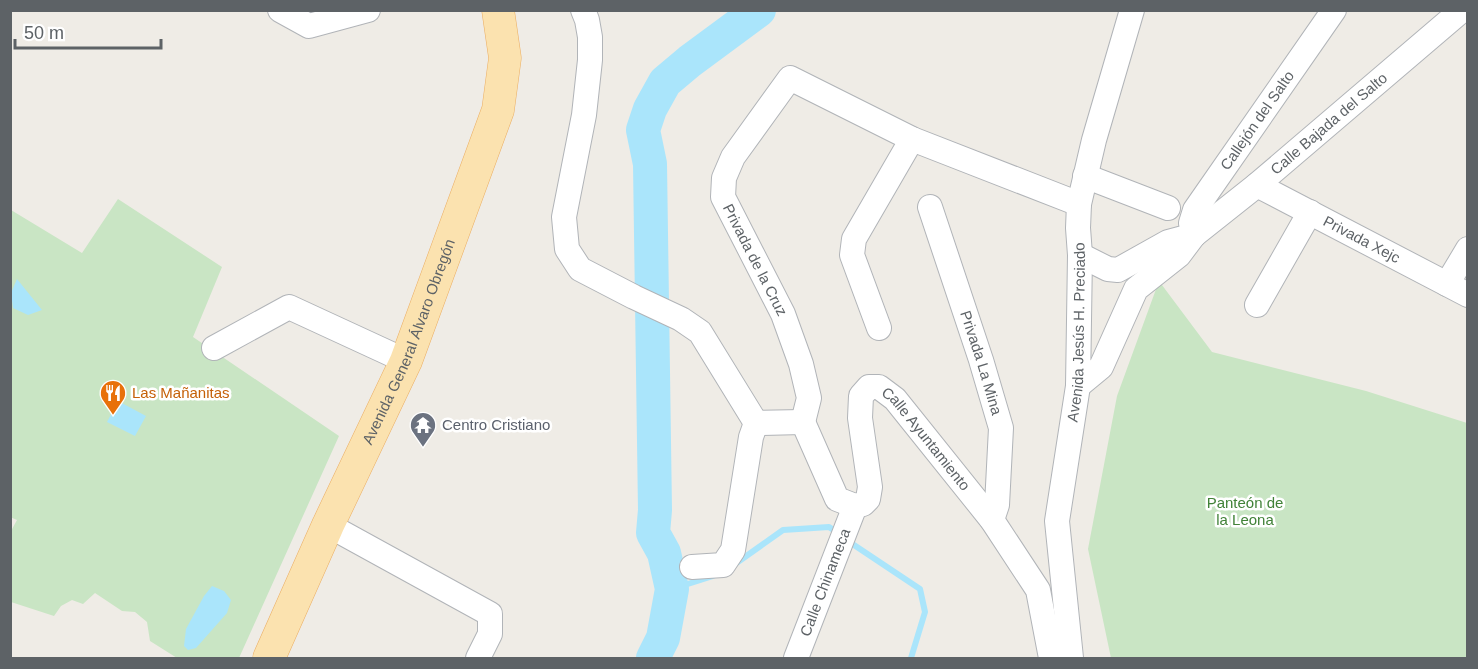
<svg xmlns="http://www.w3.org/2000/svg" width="1478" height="669" font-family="Arial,sans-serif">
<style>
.green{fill:#c9e5c4}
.water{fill:#aae5fb}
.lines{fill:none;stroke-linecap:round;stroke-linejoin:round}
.stream{stroke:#aae5fb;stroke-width:6}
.river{stroke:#aae5fb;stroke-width:34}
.minor-casing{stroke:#b1b4b8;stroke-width:26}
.major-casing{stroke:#ebae63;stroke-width:33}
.minor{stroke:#fff;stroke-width:24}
.major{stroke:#fbe2af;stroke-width:32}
.labels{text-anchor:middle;stroke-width:5;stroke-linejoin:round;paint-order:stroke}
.street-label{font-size:15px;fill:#5d6266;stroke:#fff}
.food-label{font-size:15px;fill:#c56008;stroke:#fff;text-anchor:start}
.worship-label{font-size:15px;fill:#5b616d;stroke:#fff;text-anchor:start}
.park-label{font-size:15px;fill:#418238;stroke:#fff}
</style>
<rect width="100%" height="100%" fill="#efece6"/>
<path class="green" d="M118 199 222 267 193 337 339 436 239 658H177L150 641 147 622 135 612 122 611 95 593 83 604 72 600 61 606 54 616 11 602V531L17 520 10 517 11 210 82 253Z
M1159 281 1212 352 1366 391 1467 423V658H1111L1088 549 1117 396Z"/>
<path class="water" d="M17 279 42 310 28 315 13 308 11 293Z
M118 401 146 416 135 436 107 422Z
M212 586 224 591 231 600 227 613 196 648 188 650 184 646 186 629 204 596Z"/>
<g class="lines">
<path class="stream" d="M848 541 920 589 925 612 911 658
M735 564 783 530 829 527 838 533
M672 589 713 576"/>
<path class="river" d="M653 658 663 638 672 589 664 553 653 533 655 510 650 164 643 130 650 109 665 82 690 61 759 10"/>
<g class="minor-casing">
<g id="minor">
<path d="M280 10 309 26 368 10"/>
<path d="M583 10 587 20 590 37V60L584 115 564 217 567 249 580 269 634 297 681 319 700 332 756 423"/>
<path d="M1085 176 1168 208"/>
<path id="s1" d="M1257 185 1468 295"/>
<path id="s2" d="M930 207 981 360 1001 428 997 505 992 520"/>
<path id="s3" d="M1194 235 1191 223 1195 210 1334 10"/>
<path d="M1080 255 1108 269 1118 270 1168 242 1194 235"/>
<path d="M1447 284 1468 249"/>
<path d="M1257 305 1310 212"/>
<path d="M879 328 852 255 854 239 912 139"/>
<path d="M214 348 289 307 406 361"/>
<path id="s4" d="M1078 386 1101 367 1136 289 1179 255 1194 235 1257 185 1462 10"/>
<path d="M803 422 809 398 801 364 783 314 723 197 724 178 733 157 790 78 912 139 1079 204"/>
<path id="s5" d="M803 422 837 499 855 506 863 504 868 499 870 487 860 418 861 396 869 387H879L895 399 992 520 1038 590 1051 658"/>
<path d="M756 423 803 422"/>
<path d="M328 525 490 614V634L478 658"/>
<path d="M692 567 723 565 733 550 751 437 756 423"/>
<path id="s6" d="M796 658 855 506"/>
<path id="s7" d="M1071 658 1057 521 1078 386 1080 255 1078 228 1079 204 1094 140 1132 10"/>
</g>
</g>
<g class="major-casing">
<g id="major">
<path id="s8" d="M269 658 328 525 406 361 498 110 505 58 498 10"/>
</g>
</g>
<use href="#minor" class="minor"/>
<use href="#major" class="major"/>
</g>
<defs>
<g id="restaurant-pin" transform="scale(1.35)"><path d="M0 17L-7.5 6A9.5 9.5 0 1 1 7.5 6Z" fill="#e8710a" stroke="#fff"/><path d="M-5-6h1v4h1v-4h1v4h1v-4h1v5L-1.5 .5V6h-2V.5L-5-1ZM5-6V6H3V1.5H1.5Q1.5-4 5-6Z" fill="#fff"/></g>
<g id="temple-pin" transform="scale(1.35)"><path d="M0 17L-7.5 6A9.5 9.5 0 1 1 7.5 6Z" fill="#6b7280" stroke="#fff"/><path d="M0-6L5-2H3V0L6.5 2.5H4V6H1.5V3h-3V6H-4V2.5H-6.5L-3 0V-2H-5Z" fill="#fff"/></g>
</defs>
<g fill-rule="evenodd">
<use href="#restaurant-pin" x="113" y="393"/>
<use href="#temple-pin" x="423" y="425"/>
</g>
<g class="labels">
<g class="street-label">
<text dy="5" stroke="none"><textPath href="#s3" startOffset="135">Callejón del Salto</textPath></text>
<text dy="5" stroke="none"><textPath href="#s4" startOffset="370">Calle Bajada del Salto</textPath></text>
<text dy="5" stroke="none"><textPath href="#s1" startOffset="118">Privada Xejc</textPath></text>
<text transform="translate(755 260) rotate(63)" y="5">Privada de la Cruz</text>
<text dy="5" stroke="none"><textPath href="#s7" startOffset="328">Avenida Jesús H. Preciado</textPath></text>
<text dy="5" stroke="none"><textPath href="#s8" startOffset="346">Avenida General Álvaro Obregón</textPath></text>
<text dy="5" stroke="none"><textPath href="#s2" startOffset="164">Privada La Mina</textPath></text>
<text dy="5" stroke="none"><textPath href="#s5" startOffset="315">Calle Ayuntamiento</textPath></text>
<text dy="5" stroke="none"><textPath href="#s6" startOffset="81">Calle Chinameca</textPath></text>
</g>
<g class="food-label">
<text x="132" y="398">Las Mañanitas</text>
</g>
<g class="worship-label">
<text x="442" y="430">Centro Cristiano</text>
</g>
<g class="park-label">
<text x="1245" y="508">Panteón de<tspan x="1245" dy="17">la Leona</tspan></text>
</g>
</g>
<rect width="1478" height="669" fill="none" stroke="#5d6266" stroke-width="24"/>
<path d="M15 39v9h146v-9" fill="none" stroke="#5d6266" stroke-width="3"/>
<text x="24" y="39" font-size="18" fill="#5d6266" stroke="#ffffff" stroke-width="4.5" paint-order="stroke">50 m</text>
</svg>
